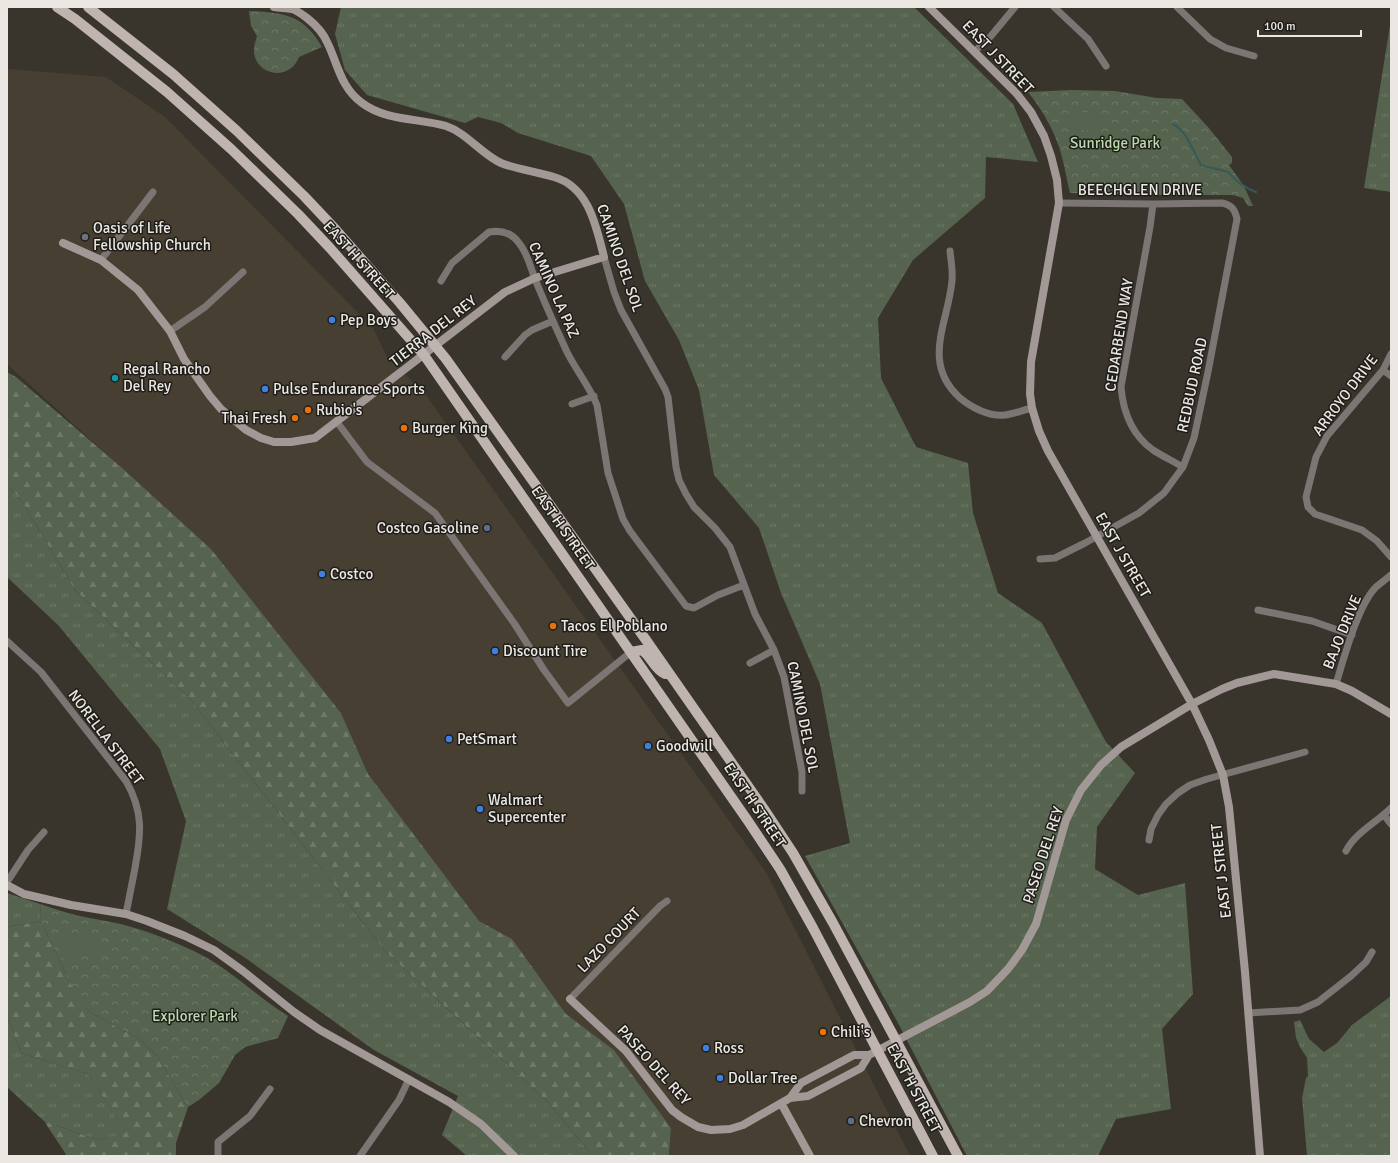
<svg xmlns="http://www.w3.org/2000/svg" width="1398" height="1163" font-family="Signika,sans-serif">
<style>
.built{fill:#473f32}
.grass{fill:url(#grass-tufts)}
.forest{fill:url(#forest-firs)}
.park{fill:url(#park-crowns)}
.pitch{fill:#55634f}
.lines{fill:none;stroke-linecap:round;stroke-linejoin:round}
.stream{stroke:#365a5b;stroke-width:2}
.street{stroke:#7b7574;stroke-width:7}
.secondary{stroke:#a29996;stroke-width:8}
.primary{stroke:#c0b4b1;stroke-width:10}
.worship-dot{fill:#6b7280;stroke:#1f1d19;stroke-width:1.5}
.shop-dot{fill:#3f7fe0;stroke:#1f1d19;stroke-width:1.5}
.culture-dot{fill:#0f9aa8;stroke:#1f1d19;stroke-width:1.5}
.food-dot{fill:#e8710a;stroke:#1f1d19;stroke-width:1.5}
.service-dot{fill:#5c6f8a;stroke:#1f1d19;stroke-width:1.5}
.labels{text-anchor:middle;stroke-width:3;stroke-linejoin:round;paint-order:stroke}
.street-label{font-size:15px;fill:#ebe8e3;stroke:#1f1d19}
.park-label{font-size:15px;fill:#bbdbad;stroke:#1f1d19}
.poi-label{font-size:15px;fill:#ebe8e3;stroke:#1f1d19;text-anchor:start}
</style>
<defs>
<pattern id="grass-tufts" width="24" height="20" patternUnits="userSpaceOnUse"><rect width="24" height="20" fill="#55634f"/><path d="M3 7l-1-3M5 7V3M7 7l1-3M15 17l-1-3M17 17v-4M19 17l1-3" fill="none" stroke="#6e7968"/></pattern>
<pattern id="forest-firs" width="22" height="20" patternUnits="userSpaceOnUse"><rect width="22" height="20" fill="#55634f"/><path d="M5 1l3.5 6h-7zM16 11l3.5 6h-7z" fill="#6e7968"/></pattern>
<pattern id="park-crowns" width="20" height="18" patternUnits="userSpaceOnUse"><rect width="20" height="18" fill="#55634f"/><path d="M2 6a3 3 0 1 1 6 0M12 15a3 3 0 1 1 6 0" fill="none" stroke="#6e7968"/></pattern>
</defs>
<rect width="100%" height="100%" fill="#3a352c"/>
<path class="built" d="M7 69 106 77 165 117 373 328 388 359 423 391 767 874 910 1156H670L669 1154 671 1128 614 1050 566 1014 512 939 479 922 368 774 341 713 211 549 7 364Z"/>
<path class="grass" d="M341 7H914L1013 104 1038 162 986 157 985 198 913 260 878 318 881 378 916 447 968 463 973 513 998 593 1042 623 1106 742 1135 773 1097 827 1095 869 1138 895 1185 883 1193 994 1162 1029 1171 1109 1116 1119 1098 1156H967L897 1021 805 856 850 843 820 684 781 593 759 528 714 475 699 390 679 340 645 281 624 204 591 156 518 133 501 123 478 117 465 123 367 95 345 70 335 34Z
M1390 25 1391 26V192L1364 188Z
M7 485 21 500 75 590 191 700 385 951 548 1102 593 1156H467L442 1135 458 1096 374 1050 244 957 167 909 186 821 160 749 59 626 7 577Z
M7 893 40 904 41 921 7 927Z
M1391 996V1156H1307L1302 1098 1306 1078 1308 1076 1307 1058 1300 1047 1296 1038 1294 1022 1300 1020 1309 1039 1324 1052 1337 1043 1352 1025Z
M7 1017 21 1053 88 1074 127 1134 98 1140 44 1121 7 1087Z"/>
<path class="forest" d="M7 372 16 377 121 467 211 549 341 713 368 774 479 921 512 939 566 1014 614 1050 671 1128 669 1154 670 1156H593L548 1102 385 951 191 700 75 590 21 500 7 485Z
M41 921 68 979 90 1012 141 1040 157 1056 188 1107 176 1143V1156H67L44 1121 98 1140 126 1133 88 1074 21 1053 7 1017V927Z"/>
<path class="park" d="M249 11C284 13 303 14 322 47L299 57C289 83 253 75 254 49 254 45 256 40 257 36L251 26Z
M1071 90 1115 91 1157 98 1182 99 1208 127 1232 157V163L1229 165 1244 186 1253 206H1248L1243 198 1233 195H1165L1070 193C1067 181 1065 169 1062 157 1056 133 1043 111 1028 92Z
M40 904C53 908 66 913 80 916 96 920 112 921 128 926 151 932 174 942 196 952 229 968 256 996 288 1016L278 1038 245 1047 235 1055 219 1083 199 1100 188 1107 157 1056 141 1040 90 1012 79 997 68 979 41 921Z"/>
<path class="pitch" d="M1069 111 1099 113V132L1068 128Z
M91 930 98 951 64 961 57 941Z"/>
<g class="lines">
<path class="stream" d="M1173 124C1188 132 1192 150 1201 165L1228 172 1238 182 1249 189 1256 192"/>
<path class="street" d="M1054 7 1088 39 1106 66
M1177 7 1210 39 1226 48 1254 56
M975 51 991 36 1015 7
M1153 204 1150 227 1121 387C1123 411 1132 435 1153 450 1162 456 1173 461 1183 467
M950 251C951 261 953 270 952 281 948 323 921 363 960 398 972 408 990 417 1005 415 1014 414 1023 410 1032 408
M604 257 614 292 621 310 665 389 668 397 676 467 679 480 686 494 694 507 715 528 730 547 755 614 774 650 784 677 802 772V791
M101 260 153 192
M441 281 452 263 489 232C501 230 512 233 519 243 528 254 530 266 535 279 545 304 556 328 567 352 576 370 589 386 597 405L608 473 623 519 630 531 686 606 694 608 718 595 744 585
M170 331 205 307 243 272
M1391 354 1383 370 1327 436 1316 457 1306 497 1308 507 1315 514 1362 530 1377 541 1391 557
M505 357 525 335 532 330 553 321
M1383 370 1391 376
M572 404 594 396
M337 422 367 462 435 513 514 623 544 670 568 703 631 652
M1040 559 1055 558 1085 543 1139 513 1164 493 1183 467 1194 438 1208 372 1237 219C1235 210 1232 205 1222 203L1153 204 1059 203
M1258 610 1312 621 1352 635
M7 641 41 672 126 781C144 812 141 835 135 868 132 884 129 899 126 914
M750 663 774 650
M1336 684C1344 658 1358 605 1376 587 1381 583 1386 579 1391 575
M1384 815 1391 824
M1149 840 1151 829 1158 815 1166 804 1178 793 1190 785 1207 779 1305 752
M1346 851C1355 833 1377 822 1391 808
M7 882 28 850 44 832
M570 999 660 906 667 901
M1248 1013 1300 1010 1318 1002 1351 976 1366 962 1372 952
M218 1156V1142L250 1116 270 1089
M360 1156 399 1100 409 1079"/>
<path class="secondary" d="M929 7 1017 94 1031 112 1044 136 1051 156 1057 180 1059 203 1031 362 1030 394 1032 408 1039 431 1048 451 1192 704 1209 740 1223 775 1229 807 1245 972 1260 1156
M63 243 101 260 138 290 170 331 184 359 210 396 221 409 246 430 261 438 274 442H291L315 438 505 292 535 278 604 257C596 226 589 187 554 177 538 172 516 169 501 163 481 154 467 133 446 126 418 118 386 121 362 103 341 88 338 65 328 44 324 34 316 25 307 18 303 15 298 11 292 9 286 8 280 8 274 7
M7 885 24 894 71 905 126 914 147 921 185 936 214 950 243 971 294 1012 320 1030 449 1102 481 1124 514 1156
M570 999 626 1051 672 1110 681 1117 698 1127 711 1130 730 1129 743 1125 790 1098 808 1096 861 1068 869 1055
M790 1098 801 1083 854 1055H869L970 1002 987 991 1008 969 1022 950 1036 924 1066 820 1081 790 1101 765 1121 747 1192 704 1222 689 1237 683 1274 674 1336 684 1352 691 1391 714
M781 1103 810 1156"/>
<path class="primary" d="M57 7 75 19 167 92 231 149 298 214 330 248 424 355 748 821 780 869 813 928 933 1156
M88 7 173 74 237 131 304 196 336 230 400 303 446 359 646 640 764 809 793 853 833 923 958 1156
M631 652 642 650C651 656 654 669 665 674H667"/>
</g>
<circle class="worship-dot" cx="85" cy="237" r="4"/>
<g class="shop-dot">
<circle cx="332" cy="320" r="4"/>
<circle cx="265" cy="389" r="4"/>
<circle cx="322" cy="574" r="4"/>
<circle cx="495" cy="651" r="4"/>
<circle cx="449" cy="739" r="4"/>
<circle cx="648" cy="746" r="4"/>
<circle cx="480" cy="809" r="4"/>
<circle cx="706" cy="1048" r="4"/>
<circle cx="720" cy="1078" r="4"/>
</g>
<circle class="culture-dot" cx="115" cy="378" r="4"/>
<g class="food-dot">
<circle cx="308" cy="410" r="4"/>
<circle cx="295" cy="418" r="4"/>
<circle cx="404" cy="428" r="4"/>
<circle cx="553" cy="626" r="4"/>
<circle cx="823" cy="1032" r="4"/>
</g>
<g class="service-dot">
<circle cx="487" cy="528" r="4"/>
<circle cx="851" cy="1121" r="4"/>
</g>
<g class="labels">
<g class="street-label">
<text transform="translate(998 57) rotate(46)" y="5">EAST J STREET</text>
<text x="1140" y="195">BEECHGLEN DRIVE</text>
<text transform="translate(620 258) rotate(71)" y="5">CAMINO DEL SOL</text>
<text transform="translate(359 260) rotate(48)" y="5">EAST H STREET</text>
<text transform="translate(554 290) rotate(66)" y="5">CAMINO LA PAZ</text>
<text transform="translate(433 331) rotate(-38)" y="5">TIERRA DEL REY</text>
<text transform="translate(1119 335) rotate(-81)" y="5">CEDARBEND WAY</text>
<text transform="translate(1192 385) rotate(-78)" y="5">REDBUD ROAD</text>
<text transform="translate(1345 395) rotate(-53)" y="5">ARROYO DRIVE</text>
<text transform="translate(563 528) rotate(55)" y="5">EAST H STREET</text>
<text transform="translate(1123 555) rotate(60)" y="5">EAST J STREET</text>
<text transform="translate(1342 632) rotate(-68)" y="5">BAJO DRIVE</text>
<text transform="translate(803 717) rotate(79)" y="5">CAMINO DEL SOL</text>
<text transform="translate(106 737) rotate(53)" y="5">NORELLA STREET</text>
<text transform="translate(755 805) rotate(56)" y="5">EAST H STREET</text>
<text transform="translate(1043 855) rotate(-72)" y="5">PASEO DEL REY</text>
<text transform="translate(1221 871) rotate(-96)" y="5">EAST J STREET</text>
<text transform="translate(609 940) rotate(-46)" y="5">LAZO COURT</text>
<text transform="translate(654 1065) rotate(48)" y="5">PASEO DEL REY</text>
<text transform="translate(914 1088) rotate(62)" y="5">EAST H STREET</text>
</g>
<g class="park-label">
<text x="1115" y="148">Sunridge Park</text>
<text x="195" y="1021">Explorer Park</text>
</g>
<g class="poi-label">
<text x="93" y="233">Oasis of Life<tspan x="93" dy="17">Fellowship Church</tspan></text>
<text x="340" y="325">Pep Boys</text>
<text x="123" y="374">Regal Rancho<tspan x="123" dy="17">Del Rey</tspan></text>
<text x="273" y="394">Pulse Endurance Sports</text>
<text x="316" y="415">Rubio's</text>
<text x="287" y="423" text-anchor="end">Thai Fresh</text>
<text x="412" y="433">Burger King</text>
<text x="479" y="533" text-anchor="end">Costco Gasoline</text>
<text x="330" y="579">Costco</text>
<text x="561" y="631">Tacos El Poblano</text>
<text x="503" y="656">Discount Tire</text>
<text x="457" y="744">PetSmart</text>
<text x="656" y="751">Goodwill</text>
<text x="488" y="805">Walmart<tspan x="488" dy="17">Supercenter</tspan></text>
<text x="831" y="1037">Chili's</text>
<text x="714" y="1053">Ross</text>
<text x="728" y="1083">Dollar Tree</text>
<text x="859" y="1126">Chevron</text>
</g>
</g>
<rect width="1398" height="1163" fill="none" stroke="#ebe8e3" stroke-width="16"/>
<path d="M1258 30v6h103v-6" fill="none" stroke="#ebe8e3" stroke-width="2"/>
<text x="1264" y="30" font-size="12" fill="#ebe8e3" stroke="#1f1d19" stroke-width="3" paint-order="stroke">100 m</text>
</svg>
